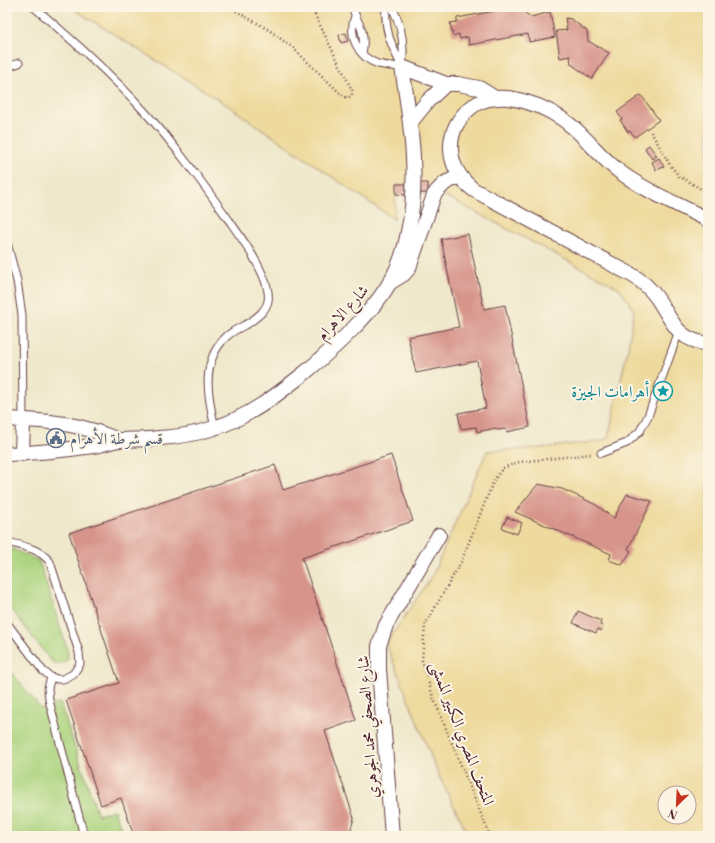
<svg xmlns="http://www.w3.org/2000/svg" width="715" height="843" font-family="'Libre Bodoni',Amiri,serif">
<style>
.green{fill:#acd47f;stroke:#7b7a55}
.sand{fill:#eeda9e;stroke:#9c7c64;fill-rule:evenodd}
.building{fill:#d7948b}
.lines{fill:none;stroke-linecap:round;stroke-linejoin:round}
.service-casing{stroke:#633d43;stroke-width:9}
.minor-casing{stroke:#633d43;stroke-width:16}
.path{stroke:#633d43;stroke-width:2.5;stroke-dasharray:1 3;stroke-linecap:butt}
.service{stroke:#fff;stroke-width:7}
.minor{stroke:#fff;stroke-width:14}
.labels{text-anchor:middle;stroke-width:4;stroke-linejoin:round;paint-order:stroke}
.street-label{font-size:16px;fill:#4a1f2b;stroke:#fcf5e5}
.culture-label{font-size:16px;fill:#0d838f;stroke:#fcf5e5;text-anchor:end}
.service-label{font-size:16px;fill:#4e5e75;stroke:#fcf5e5;text-anchor:start}
</style>
<rect width="100%" height="100%" fill="#fcf5e5"/>
<filter id="ink" filterUnits="userSpaceOnUse"><feTurbulence type="fractalNoise" baseFrequency=".025" numOctaves="2"/><feDisplacementMap in="SourceGraphic" scale="8" xChannelSelector="R" yChannelSelector="G"/><feConvolveMatrix kernelMatrix="1 2 1 2 8 2 1 2 1" color-interpolation-filters="sRGB"/></filter>
<filter id="wash" filterUnits="userSpaceOnUse"><feTurbulence type="fractalNoise" baseFrequency=".012" numOctaves="4" result="noise"/><feDisplacementMap in="SourceGraphic" scale="16" xChannelSelector="R" yChannelSelector="G"/><feGaussianBlur stdDeviation="0.9" result="paint"/><feColorMatrix in="noise" values="0 0 0 0 0 0 0 0 0 0 0 0 0 0 0 0 0 1.4 0 .05"/><feComposite in="paint" operator="in"/></filter>
<g filter="url(#wash)">
<rect width="100%" height="100%" fill="#efe8cb"/>
<path class="green" d="M10 548 39 561 68 652V660L57 665 51 661 7 604V563Z
M7 667 41 709 60 703 98 815 114 810 124 836H7Z"/>
<path class="sand" d="M70 7H708V836H469L439 776 386 644 432 576 487 451 542 448 601 441 608 438 628 348 634 310 619 288 428 187V193H418V187L406 189V195L396 194 394 219 227 105ZM665 793H689V817H665Z"/>
<g id="blocks">
<path class="building" d="M519 7H529L525 13 531 17 550 12 555 37 529 42 528 34 469 45 468 37 460 39 459 34 453 36 450 23 457 22V18L511 8 512 11 518 9Z
M565 18 571 19 587 31 588 41 609 53 592 79 571 64 570 56 560 58 556 31 567 30Z
M346 33 348 41 341 43 339 35Z
M641 95 659 120 635 137 630 131 628 132 620 120 622 119 617 112Z
M649 145 657 156 652 159 645 148Z
M659 158 664 167 656 170 652 162Z
M419 183H428V193H418Z
M396 184H406V195L396 194Z
M468 234 484 309 505 305 530 427 507 432 506 429 497 430 496 428 477 432 476 427 461 429 458 413 486 408 477 361 416 373 408 337 459 327 441 239Z
M7 275H9L11 322H7Z
M391 455 413 521 302 558 356 720 325 731 354 818 349 836H134L121 798 101 805 66 700 119 683 69 533 275 465 283 490Z
M538 484 562 489 580 497 596 505 614 518 627 494 652 501 628 549 631 551 622 565 609 560 611 554 515 512Z
M507 517 522 523 517 534 502 528Z
M578 611 601 621 600 625 603 626 601 631 598 629 596 633 573 623Z"/>
</g>
</g>
<g filter="url(#ink)">
<use href="#blocks" fill-opacity="0" stroke="#633d43" stroke-width="1"/>
<g class="lines">
<g class="service-casing">
<path id="service" d="M34 7C72 40 110 73 144 111 176 146 203 184 231 223 243 240 272 280 268 301 266 311 257 317 249 323 241 327 232 331 226 337 200 362 208 397 215 428
M353 7C354 15 358 20 361 28 364 36 364 44 362 53
M386 7C384 31 392 46 402 67
M392 7C402 26 405 45 402 66
M355 16C348 35 357 57 378 64 385 66 394 66 402 67
M7 67 19 63
M7 243 17 281 22 315 23 420
M601 453 627 443 640 431 648 416 679 331
M7 542C23 546 39 548 50 562L79 652 80 664 73 674 63 679H57L51 677 43 671 7 623
M51 677 48 688 49 700 84 836"/>
</g>
<g class="minor-casing">
<path id="minor" d="M402 67 446 84H458L479 88 495 98
M410 123 427 102 446 84
M708 220C680 205 645 191 620 172 602 159 590 142 574 128 550 107 502 86 473 106 459 116 450 132 451 150 452 167 461 180 474 190L632 275C642 281 650 288 657 298 673 321 675 339 708 344
M391 282 404 274 409 268 434 195 437 191 445 183 460 176
M7 419C49 421 80 423 118 440
M7 454C36 453 65 450 93 446 102 445 110 441 119 440 132 439 146 440 159 438 177 437 196 434 214 428 250 417 278 394 307 371 335 347 372 314 390 282 399 267 405 249 408 232 420 178 410 120 402 67
M22 454 23 420
M392 836 379 669V646L386 625 439 535"/>
</g>
<path class="path" d="M229 7 269 30 293 48 343 96 348 98 352 95V90L311 7
M651 132 670 165 679 176 708 193
M490 836 433 697 422 660 425 625 461 562 494 480 503 468 519 462 591 454"/>
<use href="#service" class="service"/>
<use href="#minor" class="minor"/>
</g>
</g>
<defs>
<g id="sight-ring" transform="scale(1)"><circle r="9.5" fill="#fcf5e5" stroke="#0f9aa8" stroke-width="1.5"/><path d="M0-6L1.8-2.2L6-1.7L2.9 1.2L3.7 5.4L0 3.3L-3.7 5.4L-2.9 1.2L-6-1.7L-1.8-2.2Z" fill="#0f9aa8"/></g>
<g id="civic-ring" transform="scale(1)"><circle r="9.5" fill="#fcf5e5" stroke="#5c6f8a" stroke-width="1.5"/><path d="M-.6-6.5H3V-4.5H.6V-3L4-1V1h2V6H-6V1h2V-1L-.6-3ZM-1.2 2.5V6h2.4V2.5Z" fill="#5c6f8a"/></g>
</defs>
<g fill-rule="evenodd">
<use href="#sight-ring" x="663" y="391"/>
<use href="#civic-ring" x="56" y="438"/>
</g>
<g class="labels">
<g class="street-label">
<text transform="translate(342 312) rotate(-48)" y="6">شارع الاهرام</text>
<text transform="translate(367 727) rotate(-94)" y="6">شارع الصحفي محمد الجوهري</text>
<text transform="translate(463 733) rotate(69)" y="6">المتحف المصري الكبير الممشى</text>
</g>
<g class="culture-label">
<text x="649" y="397">أهرامات الجيزة</text>
</g>
<g class="service-label">
<text x="70" y="444">قسم شرطة الأهرام</text>
</g>
</g>
<rect width="715" height="843" fill="none" stroke="#fcf5e5" stroke-width="24"/>
<g transform="translate(677 805) rotate(204)"><circle r="19" fill="#fcf5e5" stroke="#b59f9b"/>
<path d="M0-3L7 15L0 10L-7 15Z" fill="#c8321e"/>
<text y="-6" font-size="11" font-weight="bold" text-anchor="middle" fill="#4a1f2b">N</text>
</g>
</svg>
